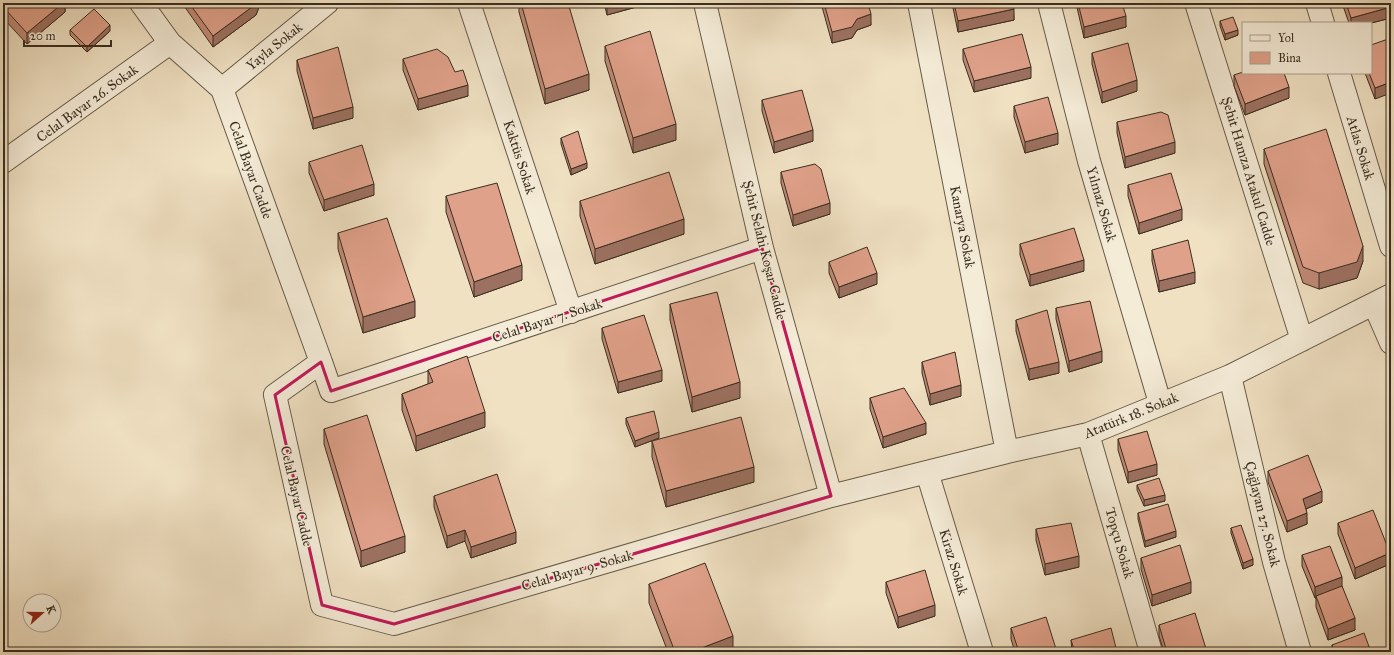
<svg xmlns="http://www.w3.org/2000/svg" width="1394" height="655" font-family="'IM FELL Great Primer',serif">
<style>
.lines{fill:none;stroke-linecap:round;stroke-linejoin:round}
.street-casing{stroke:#675b49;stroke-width:24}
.street{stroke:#f5ecd8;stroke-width:22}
.wall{fill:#c18a77;stroke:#392e20}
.shaded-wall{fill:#9d7161;stroke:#392e20}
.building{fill:#e0a18a;stroke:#392e20}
.marked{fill:none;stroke:#c2185b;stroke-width:3;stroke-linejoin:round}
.labels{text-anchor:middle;stroke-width:3;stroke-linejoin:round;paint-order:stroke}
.street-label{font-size:14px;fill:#392e20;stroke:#f5ecd8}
</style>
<rect width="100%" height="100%" fill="#f0e1c3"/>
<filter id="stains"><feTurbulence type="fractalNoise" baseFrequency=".005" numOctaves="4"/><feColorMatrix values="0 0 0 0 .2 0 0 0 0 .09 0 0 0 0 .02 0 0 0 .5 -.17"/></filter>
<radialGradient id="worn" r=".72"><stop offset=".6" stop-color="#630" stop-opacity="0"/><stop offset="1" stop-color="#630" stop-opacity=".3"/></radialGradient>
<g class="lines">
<g class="street-casing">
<path id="street" d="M141 3 170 43 222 89 321 362 275 395 322 605 394 624 831 496 1007 452 1088 434 1230 376 1391 295
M469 3 571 312
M705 3 762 248 831 496
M919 3 1007 452
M1049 3 1089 161 1160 403
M1196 3 1302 340
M1317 3 1323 23
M1339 73 1391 246
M222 89 327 3
M3 162 170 43
M1374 304 1391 343
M321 362 331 391 762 248
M1230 376 1274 562 1300 652
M1088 434 1151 652
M927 472 982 652"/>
</g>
<use href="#street" class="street"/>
</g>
<path class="wall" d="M65 3V12L27 44 4 19V8Z
M182 3H259V7L256 15 213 47Z
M519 3H568L589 90 545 104 519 12Z
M604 3H651L607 15Z
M821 3H868L871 25 857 30 852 38 832 43Z
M952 3H1013L1014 20 958 32Z
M1076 3H1122L1126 27 1084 38Z
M1342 3H1391V18L1371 23H1349Z
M1220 21 1238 35 1225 40 1220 26Z
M70 30 110 31 87 52 70 35Z
M1391 38 1375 99 1365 73H1371Z
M605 46 676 140 633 153 605 61Z
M963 49 1031 78 974 92 963 60Z
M1092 53 1137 91 1102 103 1092 64Z
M403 59 455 72 468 96 418 110 403 70Z
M297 60 353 118 313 129 297 71Z
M1234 75 1289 98 1245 115 1234 86Z
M762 100 813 141 774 153 762 111Z
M1014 106 1058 144 1025 153 1014 117Z
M1117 122 1175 153 1125 168 1117 133Z
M561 138 587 168 571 175 561 144Z
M1264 149 1363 261 1357 278 1319 289 1303 283 1264 164Z
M309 162 374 195 324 211 309 173Z
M781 172 830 214 793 226 781 183Z
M1128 185 1182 220 1139 234 1128 196Z
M446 196 522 280 474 297 446 212Z
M580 201 684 234 595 264 580 216Z
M338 233 415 317 363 333 338 249Z
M1020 244 1084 271 1030 286 1020 255Z
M1152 250 1195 283 1159 292 1152 261Z
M829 262 877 284 839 298 829 273Z
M670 304 740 398 692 412 670 320Z
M1056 308 1102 362 1069 372 1056 319Z
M1016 320 1059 373 1029 380 1016 331Z
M602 328 662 381 618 393 602 339Z
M922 362 961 396 930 405 922 373Z
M428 370 485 427 416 451 402 410V394L428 384Z
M870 398 926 434 883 448 870 409Z
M626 418 659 438 635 447 626 424Z
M324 429 405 552 361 567 324 444Z
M1118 439 1157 475 1128 483 1118 450Z
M652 441 754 482 666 507 652 457Z
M1268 471 1322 502 1306 509 1307 524 1287 532 1268 482Z
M1137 485 1165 501 1144 506 1137 490Z
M434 496 516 543 471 558 465 541 447 548 434 507Z
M1138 513 1176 537 1145 547 1138 519Z
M1338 523 1390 564 1355 579 1338 534Z
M1231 528 1253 565 1243 569 1231 533Z
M1036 529 1079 567 1045 575 1036 540Z
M1302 555 1342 586 1355 630 1328 640 1316 607V598H1315L1302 566Z
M1141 558 1191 593 1152 606 1141 569Z
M886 582 935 616 898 628 886 593Z
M649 584 733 652H668L649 603Z
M1159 625 1207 652H1164L1159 636Z
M1011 628 1057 652H1015L1011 639Z
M1071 640 1117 652H1072Z
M1332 645 1371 652H1332Z"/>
<path class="shaded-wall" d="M63 3H65V12L27 44V33Z
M257 3H259V7L256 15 213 47V36Z
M607 3H651L607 15Z
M738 3H749L738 6Z
M1391 7V18L1371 23H1351V18Z
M1014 9V20L958 32V21Z
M871 14V25L857 30 852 38 832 43V32L857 19Z
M1126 16V27L1084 38V27Z
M110 25V31L87 52V47Z
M1238 30V35L1225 40V34Z
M1031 67V78L974 92V81Z
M589 74V90L545 104V89Z
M1137 80V91L1102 103V92Z
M1391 82V93L1375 99V88Z
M468 85V96L418 110V99Z
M1289 87V98L1245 115V104Z
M353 107V118L313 129V118Z
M676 124V140L633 153V138Z
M813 130V141L774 153V142Z
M1058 133V144L1025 153V142Z
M1175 142V153L1125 168V157Z
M587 163V168L571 175V169Z
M374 184V195L324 211V200Z
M830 203V214L793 226V215Z
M1182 209V220L1139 234V223Z
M684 219V234L595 264V249Z
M1363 246V261L1357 278 1319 289V273Z
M1084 260V271L1030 286V275Z
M522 265V280L474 297V282Z
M1195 272V283L1159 292V281Z
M877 273V284L839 298V287Z
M415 301V317L363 333V317Z
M1102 351V362L1069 372V361Z
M1059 362V373L1029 380V369Z
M662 370V381L618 393V382Z
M740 382V398L692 412V397Z
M961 385V396L930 405V394Z
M485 412V427L416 451V436Z
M926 423V434L883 448V437Z
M659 432V438L635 447V441Z
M1157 464V475L1128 483V472Z
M754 467V482L666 507V491Z
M1322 491V502L1303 510V499Z
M1165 495V501L1144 506V500Z
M1307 513V524L1287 532V521Z
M465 530V541L447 548V536Z
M1176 531V537L1145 547V541Z
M516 532V543L471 558V547Z
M405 536V552L361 567V551Z
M1390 553V564L1355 579V568Z
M1079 556V567L1045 575V564Z
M1253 559V565L1243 569V563Z
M1342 577V588L1316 596V598H1315V587Z
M1191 582V593L1152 606V595Z
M935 605V616L898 628V617Z
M1355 618V630L1328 640V629Z
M733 636V652H691Z"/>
<path class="building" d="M10 3H63L27 33 4 8Z
M189 3H257L256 4 213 36Z
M521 3H568L589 74 545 89Z
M824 3H868L871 14 857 19 852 27 832 32Z
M954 3H1013L1014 9 958 21Z
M1078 3H1122L1126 16 1084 27Z
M1346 3H1391V7L1351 18Z
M94 9 110 25 87 47 70 30Z
M1233 17 1238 30 1225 34 1220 21Z
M650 31 676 124 633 138 605 46Z
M1022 34 1031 67 974 81 963 49Z
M1391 38V82L1375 88 1369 73H1371V45Z
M1128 43 1137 80 1102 92 1092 53Z
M338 47 353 107 313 118 297 60Z
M437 49 448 57 455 72 463 70 468 85 418 99 403 59Z
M1243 72V73H1284L1289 87 1245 104 1234 75Z
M802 90 813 130 774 142 762 100Z
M1048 97 1058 133 1025 142 1014 106Z
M1161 112 1168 115 1175 142 1125 157 1117 122Z
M1326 129 1363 246 1357 262 1319 273 1303 267 1264 149Z
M578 131 587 163 571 169 561 138Z
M362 145 374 184 324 200 309 162Z
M815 164 821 169 830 203 793 215 781 172Z
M669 172 684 219 595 249 580 201Z
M1171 173 1182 209 1139 223 1128 185Z
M497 183 522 265 474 282 446 196Z
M387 218 415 301 363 317 338 233Z
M1074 228 1084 260 1030 275 1020 244Z
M1188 240 1195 272 1159 281 1152 250Z
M867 247 877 273 839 287 829 262Z
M717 292 740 382 692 397 670 304Z
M1090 301 1102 351 1069 361 1056 308Z
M1047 310 1059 362 1029 369 1016 320Z
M644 315 662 370 618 382 602 328Z
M955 352 961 385 930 394 922 362Z
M467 356 485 412 416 436 402 394 433 382 428 370Z
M904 388 926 423 883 437 870 398Z
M654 411 659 432 635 441 626 418Z
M367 415 405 536 361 551 324 429Z
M741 417 754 467 666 491 652 441Z
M1147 431 1157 464 1128 472 1118 439Z
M1308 455 1322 491 1303 499 1307 513 1287 521 1268 471Z
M497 474 516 532 471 547 465 530 447 536 434 496Z
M1159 478 1165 495 1144 500 1137 485Z
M1168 504 1176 531 1145 541 1138 513Z
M1373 510 1390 553 1355 568 1338 523Z
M1071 523 1079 556 1045 564 1036 529Z
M1241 525 1253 559 1243 563 1231 528Z
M1180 545 1191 582 1152 595 1141 558Z
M1330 546 1342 577 1315 587 1302 555Z
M705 563 733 636 691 652H675L649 584Z
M925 570 935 605 898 617 886 582Z
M1342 586 1355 618 1328 629 1316 596Z
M1195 613 1207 652H1167L1159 625Z
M1046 617 1057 652H1019L1011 628Z
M1111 628 1117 652H1075L1071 640Z
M1364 633 1371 652H1334L1332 645Z"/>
<path class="marked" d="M762 248 831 496 394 624 322 605 275 395 321 362 331 391Z"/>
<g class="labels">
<g class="street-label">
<text transform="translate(274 46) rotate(-39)" y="5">Yayla Sokak</text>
<text transform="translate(87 103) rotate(-36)" y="5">Celal Bayar 26. Sokak</text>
<text transform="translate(1361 148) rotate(73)" y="5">Atlas Sokak</text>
<text transform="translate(520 157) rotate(72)" y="5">Kaktüs Sokak</text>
<text transform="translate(251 170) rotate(70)" y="5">Celal Bayar Cadde</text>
<text transform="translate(1249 171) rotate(73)" y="5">Şehit Hamza Atakul Cadde</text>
<text transform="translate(1102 204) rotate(74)" y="5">Yılmaz Sokak</text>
<text transform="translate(963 227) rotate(79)" y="5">Kanarya Sokak</text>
<text transform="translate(765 250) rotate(76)" y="5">Şehit Selahi Koşar Cadde</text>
<text transform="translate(547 320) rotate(-18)" y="5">Celal Bayar 7. Sokak</text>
<text transform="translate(1131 415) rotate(-22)" y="5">Atatürk 18. Sokak</text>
<text transform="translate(297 496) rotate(77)" y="5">Celal Bayar Cadde</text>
<text transform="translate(1263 514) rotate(76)" y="5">Çağlayan 27. Sokak</text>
<text transform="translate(1120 543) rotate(74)" y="5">Topçu Sokak</text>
<text transform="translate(954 562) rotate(73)" y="5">Kiraz Sokak</text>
<text transform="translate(577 570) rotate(-16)" y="5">Celal Bayar 9. Sokak</text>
</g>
</g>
<rect width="1394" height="655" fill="none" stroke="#f0e1c3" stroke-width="16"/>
<rect x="4" y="4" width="1386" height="647" fill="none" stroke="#392e20" stroke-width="2"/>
<rect x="8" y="8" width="1378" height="639" fill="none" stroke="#392e20"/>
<rect x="1242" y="22" width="130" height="52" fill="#f5ecd8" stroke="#aaa08e"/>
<rect x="1250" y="35" width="20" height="6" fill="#f5ecd8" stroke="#aaa08e"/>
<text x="1278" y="42" font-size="12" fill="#392e20">Yol</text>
<rect x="1250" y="52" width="20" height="12" fill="#e0a18a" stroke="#aaa08e"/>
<text x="1278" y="62" font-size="12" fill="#392e20">Bina</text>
<g transform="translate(42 613) rotate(69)"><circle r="19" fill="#f5ecd8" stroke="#aaa08e"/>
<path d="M0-3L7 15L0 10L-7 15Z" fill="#8f2418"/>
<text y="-6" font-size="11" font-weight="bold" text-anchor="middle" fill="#392e20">K</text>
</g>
<path d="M24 40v6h87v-6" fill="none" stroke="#392e20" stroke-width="2"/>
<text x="30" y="40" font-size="12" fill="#392e20" stroke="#f5ecd8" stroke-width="3" paint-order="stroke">20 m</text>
<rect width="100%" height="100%" filter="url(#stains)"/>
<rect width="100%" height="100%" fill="url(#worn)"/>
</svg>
